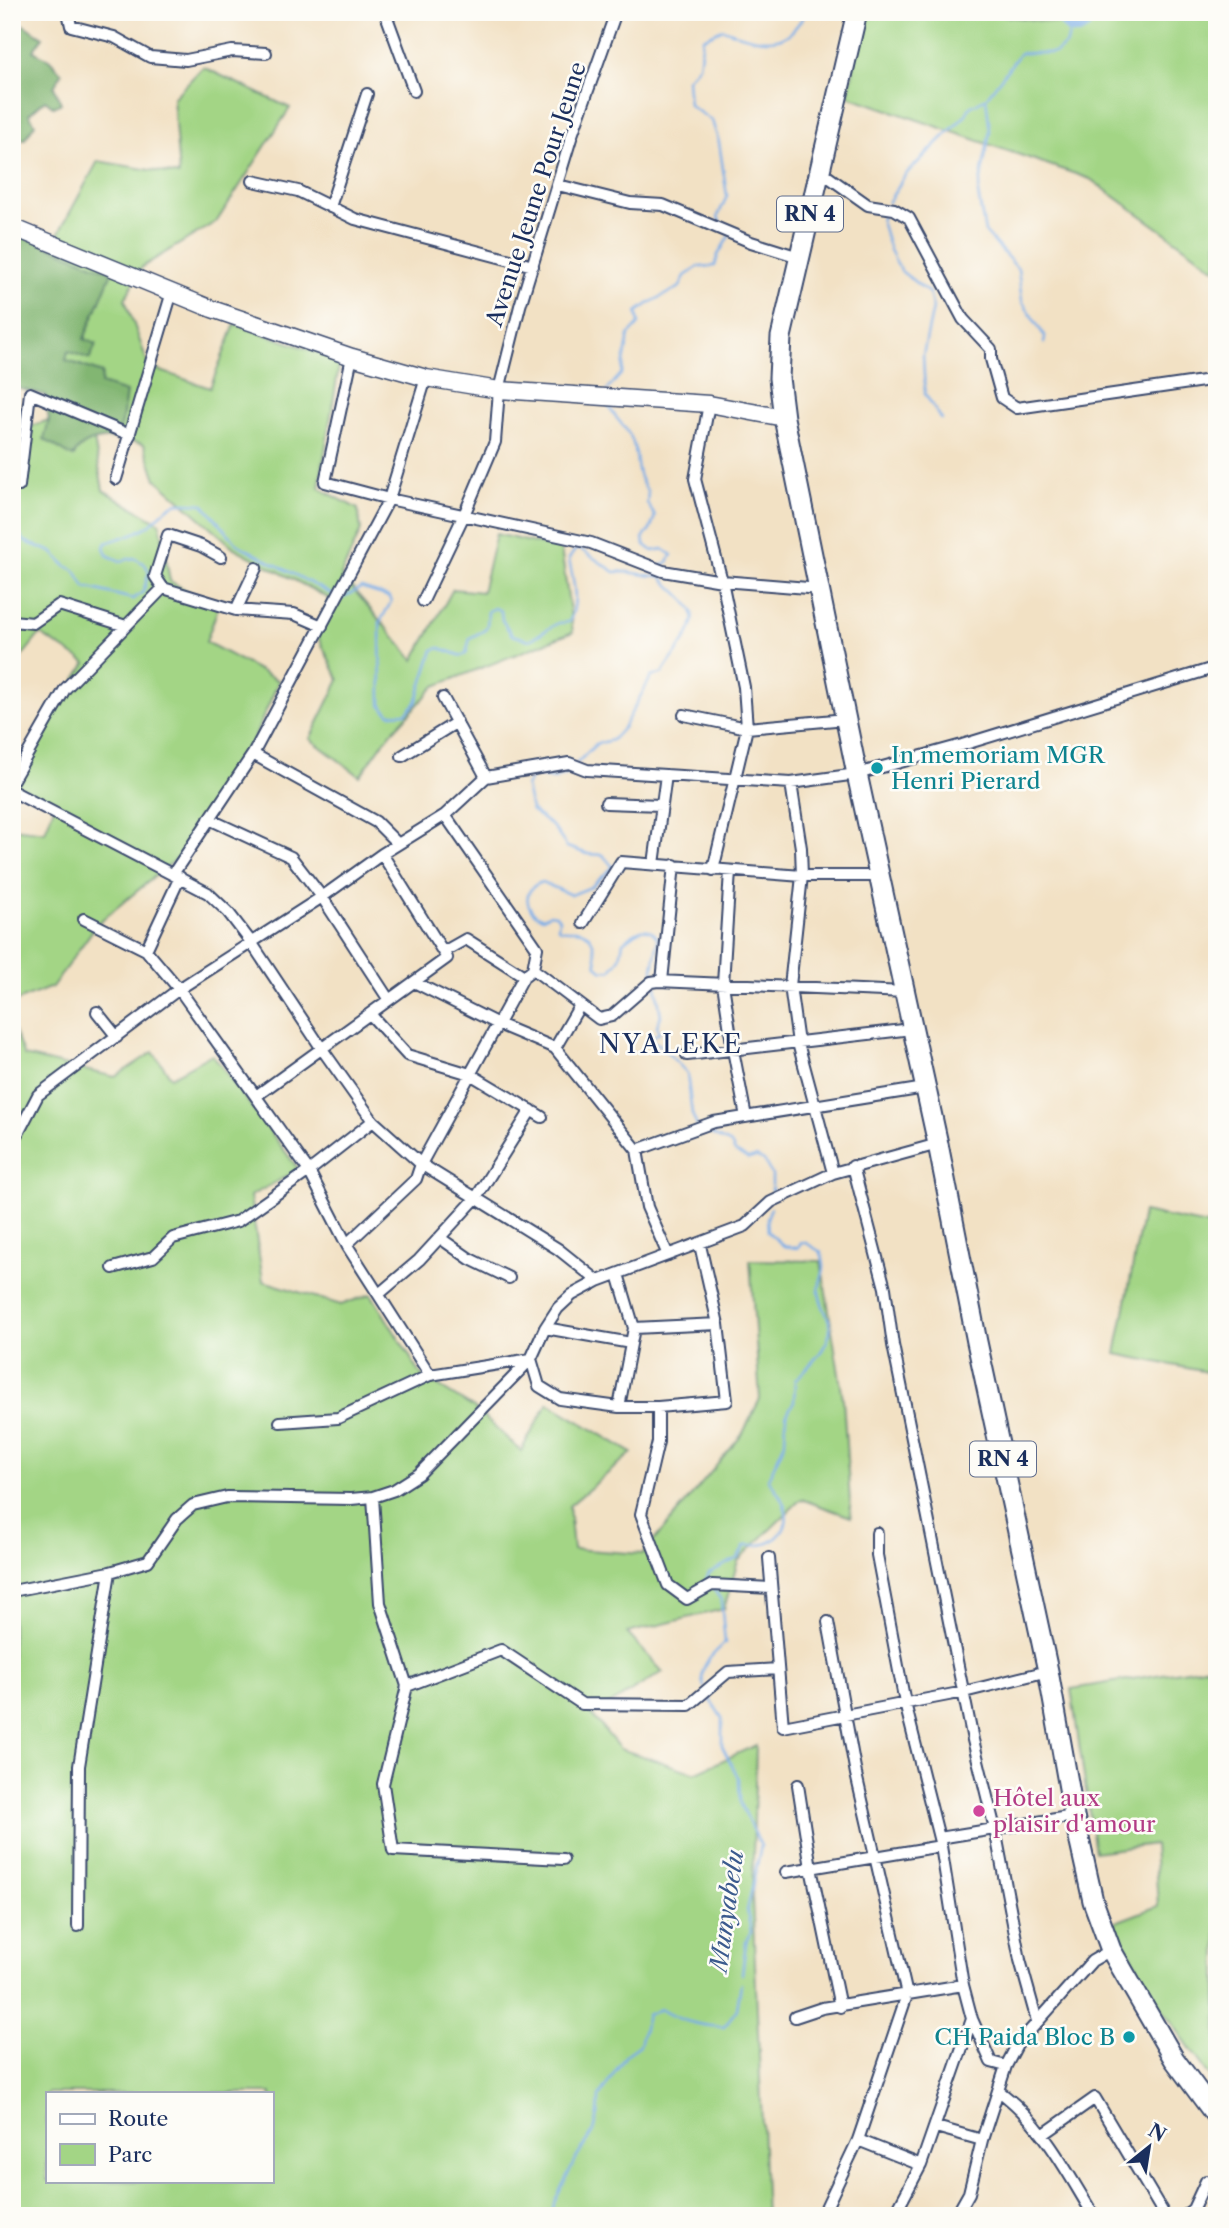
<svg xmlns="http://www.w3.org/2000/svg" width="1229" height="2228" font-family="'Libre Caslon Text',serif">
<style>
.green{fill:#a3d585;stroke:#5f8272;stroke-width:2;fill-rule:evenodd}
.forest{fill:#82b672;stroke:#4e7268;stroke-width:2}
.lines{fill:none;stroke-linecap:round;stroke-linejoin:round}
.stream{stroke:#7aade7;stroke-width:2.5}
.river{stroke:#7aade7;stroke-width:16}
.street-casing{stroke:#3b4a6d;stroke-width:14}
.secondary-casing{stroke:#3b4a6d;stroke-width:19}
.highway-casing{stroke:#3b4a6d;stroke-width:23}
.street{stroke:#fff;stroke-width:10}
.secondary{stroke:#fff;stroke-width:16}
.highway{stroke:#fff;stroke-width:19}
.culture-dot{fill:#0f9aa8;stroke:#fdfcf7;stroke-width:2.5}
.hotel-dot{fill:#d1479c;stroke:#fdfcf7;stroke-width:2.5}
.labels{text-anchor:middle;stroke-width:5;stroke-linejoin:round;paint-order:stroke}
.shield{fill:#fdfcf7;stroke:#5f6c8c;stroke-width:2}
.shield-label{font-size:21px;font-weight:bold;fill:#1b2f5e}
.street-label{font-size:23px;fill:#1b2f5e;stroke:#fdfcf7}
.culture-label{font-size:23px;fill:#0d838f;stroke:#fdfcf7;text-anchor:start}
.hotel-label{font-size:23px;fill:#b23c85;stroke:#fdfcf7;text-anchor:start}
.water-label{font-size:24px;font-style:italic;fill:#3c5b8e;stroke:#fdfcf7}
.quarter-label{font-size:26px;letter-spacing:2px;fill:#1b2f5e;stroke:#fdfcf7}
</style>
<rect width="100%" height="100%" fill="#fdfcf7"/>
<filter id="ink" filterUnits="userSpaceOnUse"><feTurbulence type="fractalNoise" baseFrequency=".0143" numOctaves="2"/><feDisplacementMap in="SourceGraphic" scale="14" xChannelSelector="R" yChannelSelector="G"/><feConvolveMatrix kernelMatrix="1 2 1 2 8 2 1 2 1" color-interpolation-filters="sRGB"/></filter>
<filter id="wash" filterUnits="userSpaceOnUse"><feTurbulence type="fractalNoise" baseFrequency=".00686" numOctaves="4" result="noise"/><feDisplacementMap in="SourceGraphic" scale="28" xChannelSelector="R" yChannelSelector="G"/><feGaussianBlur stdDeviation="1.57" result="paint"/><feColorMatrix in="noise" values="0 0 0 0 0 0 0 0 0 0 0 0 0 0 0 0 0 1.4 0 .05"/><feComposite in="paint" operator="in"/></filter>
<g filter="url(#wash)">
<rect width="100%" height="100%" fill="#f2e1c4"/>
<path class="green" d="M865 12H977L1063 24 1065 12H1217V270L1090 179 848 96Z
M203 67 290 108 217 221 142 267 125 299 149 367 210 388 235 324 340 360 319 488 358 509 361 530 341 575 414 660 453 589 482 592 496 534 561 549 573 632 435 686 386 739 360 776 310 739 339 680 315 631 330 599 234 548 156 479 144 444 116 438 122 422 100 384 101 373 66 361 67 351 89 358 51 247 98 161 179 175 173 98Z
M49 420 78 448 94 439 103 490 160 523 170 581 218 608 206 642 279 681 246 756 181 855 98 923 52 987 12 1003V828L45 832 55 804 12 783 86 663 40 634 12 669V433Z
M12 1026 24 1056 115 1077 153 1052 171 1077 212 1054 299 1170 250 1196 263 1281 341 1305 371 1294 422 1376 474 1408 521 1451 548 1403 632 1453 569 1506 573 1549 643 1554 742 1435 760 1399 750 1260 821 1261 843 1399 851 1517 801 1499 738 1561 724 1609 627 1633 663 1672 592 1715 620 1749 695 1773 756 1745 752 1895 766 2216H12ZM47 2093H271V2181H47Z
M1143 1212 1217 1227V1320L1207 1372 1116 1354Z
M1217 1663V2086L1160 2006 1113 1923 1158 1906 1154 1844 1095 1852 1071 1689 1199 1668Z"/>
<path class="forest" d="M12 18 43 37 33 51 49 59 62 73 54 87 61 103 54 107 45 100 29 114 35 124 25 139 14 140 12 143Z
M12 232 112 272 84 339 96 344 90 359 68 351 66 360 102 373 101 384 126 392 122 422 116 438C98 439 82 440 73 457L44 439 49 420 45 395 12 387Z"/>
<g class="lines">
<path class="stream" d="M986 98 990 131 978 194 985 232 1018 269 1022 301 1045 337 1044 343
M888 203 905 175 965 116 970 107 986 98 1020 53H1056L1067 43 1071 26
M884 212 881 221 890 250 901 271 929 293 933 308 923 355 925 394 942 420
M721 225 718 216 727 196 719 142 712 121 689 105 687 79 699 66 703 38 723 29C743 36 771 47 789 34 797 28 801 18 808 12
M607 390 622 373 629 335 639 324 637 312 651 302 680 287 685 276 698 267 715 266 718 255 729 236
M608 404C612 417 627 426 632 440 640 462 633 472 648 492L647 503 655 516 650 530 643 538 644 544 653 551 663 549 672 555 668 562 661 566
M12 524 24 541 52 552 66 566 76 571 85 587 133 599 143 592 149 572 145 564 134 558 120 561 107 555 104 547 106 543C119 538 138 534 149 525 176 504 163 501 203 504L237 544 335 596
M341 599 361 588 389 597 391 602 380 622 381 705 390 714 406 713 416 703 433 650 440 648 462 656 466 654 470 638C488 627 487 635 488 611L495 608 501 611 502 620 512 635 530 640 558 623 569 622C580 602 573 580 569 559L575 550 580 549 615 572C632 570 644 577 660 576
M577 763 596 744 612 740 623 728 651 677 663 673C671 657 703 625 691 608 683 596 669 587 660 575
M572 768 568 774 554 779 533 775 526 786 531 810 553 827 567 847 588 854 603 855 613 867 591 887 571 895 542 882C521 889 524 911 543 918L550 914 556 915 559 919 558 928C564 931 568 930 575 930 595 931 595 950 597 966L603 971 611 970 620 958 623 942C635 932 648 921 658 939L653 969 654 980
M656 986 661 1016 657 1025 659 1033 652 1037 651 1041 660 1045 687 1073 692 1114 697 1126
M705 1131 731 1144 735 1152 748 1159 756 1157 764 1161 772 1175V1198
M708 1583 706 1580 709 1573 738 1558 745 1546C753 1545 766 1546 772 1541 799 1524 783 1497 768 1479L785 1442 786 1416 794 1401 795 1380C809 1366 836 1342 829 1321 826 1312 818 1299 819 1289 821 1271 828 1274 821 1252L806 1243H801L797 1248 784 1246 768 1232 767 1218 771 1208
M704 1687C697 1667 711 1656 725 1643L721 1600 713 1588
M706 1693 722 1718V1746L739 1779 740 1802 761 1846 747 1911 751 1932 746 1942 742 1974
M1217 1867 1209 1886 1217 1913
M552 2216 554 2203 574 2162 594 2131 598 2115 599 2097 626 2055 640 2045 647 2015 660 2009C680 2022 702 2026 724 2027L737 2009 741 1984"/>
<path class="river" d="M1059 12 1071 26 1078 27 1084 23 1087 12"/>
</g>
</g>
<g filter="url(#ink)">
<g class="lines">
<g class="street-casing">
<path id="street" d="M68 12 71 26 114 37 150 57 186 60 232 51 266 53
M385 12 414 91
M820 171 868 205 894 209 909 218 963 319 991 349V359L1002 398 1017 408 1217 379
M253 181 298 191 355 219 533 266
M558 185 630 203 663 205 751 242 799 257
M330 207 367 94
M352 357 325 482 389 499 591 543 663 571 722 581 820 589
M709 404 695 479 722 581 744 687 747 728 713 870
M116 479 172 292
M19 486 30 393 130 435
M163 588 155 576 168 535 201 546 221 557
M423 601 464 515 495 442 499 390 520 306 572 135 616 12
M236 610 256 568
M12 621 33 623 59 605 126 626
M443 698 486 777
M684 715 747 728 846 719
M253 754 376 822 398 844
M402 756 457 722
M12 781 65 689 163 588 236 610 294 614 322 626
M791 783 801 848 802 876 790 986 798 1043 833 1173
M12 791 208 893 228 912 251 942 322 1049 373 1121 421 1164 558 1249 598 1281
M606 803 661 805
M445 815 537 948 533 969
M209 819 291 857 322 897 389 1000
M654 864 666 775
M730 871 723 984 733 1050 746 1117
M173 874 253 754 389 499 426 378
M84 919 146 950 179 989 309 1171 348 1247 430 1375
M583 923 621 862 802 876H880
M146 950 180 877
M443 952 466 939 524 976
M662 981 674 865
M414 982 498 1024 555 1048 637 1150 647 1207 668 1255
M97 1012 117 1037
M370 1014 407 1055 470 1074 542 1117
M555 1048 580 1005
M687 1055 912 1029
M256 1096 447 958 382 854
M12 1145 38 1095 179 989 322 897 382 854 445 815 486 777 569 763 587 770 791 783 857 774 962 745 1217 667
M637 1150 714 1122 925 1088
M853 1166 885 1288 893 1345 973 1740 995 1829 1020 1960 1037 2021
M440 1238 470 1259 509 1278
M347 1244 416 1179 421 1164 524 976 533 969 599 1019 612 1016 651 982 658 981 905 992
M113 1268 153 1257 173 1238 238 1221 309 1171 373 1121
M618 1274 634 1328 619 1407
M379 1294 419 1260 476 1198 531 1110
M545 1328 631 1343
M634 1328 718 1324
M658 1407V1442L641 1514 668 1585 687 1599 712 1585 771 1588
M280 1422 338 1418 430 1375 531 1359 539 1386 560 1399 619 1407H658L727 1401 718 1324 700 1245
M373 1497 380 1603 407 1686 383 1784 393 1850 563 1859
M877 1533V1555L905 1703 941 1846 963 1985 972 2019 991 2062 1006 2066
M769 1558 783 1727 964 1692 1048 1671
M12 1591 110 1572 148 1561 177 1519 193 1505 227 1497 351 1499 373 1497 394 1490 419 1474 531 1359 545 1328 558 1308 572 1295 598 1281 745 1226 771 1202 833 1173 938 1144
M407 1686 501 1650 582 1704 689 1705 728 1672 778 1669
M798 1785 811 1868 840 2007
M939 1838 1074 1816
M786 1872 941 1846
M78 1926 79 1766 110 1572
M795 2017 822 2008 963 1985
M999 2091C1044 2125 1065 2169 1094 2216
M936 2127 982 2140
M1044 2134 1095 2098 1165 2216
M858 2140 921 2165
M822 2216 858 2140 907 1995 856 1774 828 1622
M894 2216 921 2165 972 2019
M956 2216 969 2193 982 2140 1006 2066 1017 2045 1092 1961 1111 1950
M1184 2216 1193 2209 1206 2181"/>
</g>
<g class="secondary-casing">
<path id="secondary" d="M12 227 212 309 352 357 426 378 499 390 709 404 784 418"/>
</g>
<g class="highway-casing">
<path id="highway" d="M857 12 781 337 779 378 784 418 857 774 938 1144 977 1342 1048 1671 1074 1816 1093 1901 1111 1950 1174 2059 1217 2117"/>
</g>
<use href="#street" class="street"/>
<use href="#secondary" class="secondary"/>
<use href="#highway" class="highway"/>
</g>
</g>
<g class="culture-dot">
<circle cx="877" cy="768" r="7"/>
<circle cx="1129" cy="2037" r="7"/>
</g>
<circle class="hotel-dot" cx="979" cy="1811" r="7"/>
<g class="labels">
<g class="shield">
<rect x="777" y="196.5" width="66" height="35" rx="5"/>
<rect x="970" y="1441.5" width="66" height="35" rx="5"/>
</g>
<g class="shield-label">
<text x="810" y="221">RN 4</text>
<text x="1003" y="1466">RN 4</text>
</g>
<g class="street-label">
<text transform="translate(536 194) rotate(-72)" y="8">Avenue Jeune Pour Jeune</text>
</g>
<g class="culture-label">
<text x="891" y="763">In memoriam MGR<tspan x="891" dy="26">Henri Pierard</tspan></text>
<text x="1115" y="2045" text-anchor="end">CH Paida Bloc B</text>
</g>
<g class="hotel-label">
<text x="993" y="1806">Hôtel aux<tspan x="993" dy="26">plaisir d'amour</tspan></text>
</g>
<g class="water-label">
<text transform="translate(727 1911) rotate(-82)" y="8">Munyabelu</text>
</g>
<g class="quarter-label">
<text x="671" y="1053">NYALEKE</text>
</g>
</g>
<rect width="1229" height="2228" fill="none" stroke="#fdfcf7" stroke-width="42"/>
<rect x="46" y="2092" width="228" height="91" fill="#fdfcf7" stroke="#a3aaba" stroke-width="2"/>
<rect x="60" y="2114" width="35" height="10" fill="#ffffff" stroke="#a3aaba" stroke-width="2"/>
<text x="108" y="2126" font-size="21" fill="#1b2f5e">Route</text>
<rect x="60" y="2144" width="35" height="21" fill="#a3d585" stroke="#a3aaba" stroke-width="2"/>
<text x="108" y="2162" font-size="21" fill="#1b2f5e">Parc</text>
<g transform="translate(1149 2147) rotate(30)" stroke="#fdfcf7" stroke-width="5" paint-order="stroke">
<path d="M0-5L12 26L0 18L-12 26Z" fill="#1b2f5e"/>
<text y="-10" font-size="19" font-weight="bold" text-anchor="middle" fill="#1b2f5e">N</text>
</g>
</svg>
